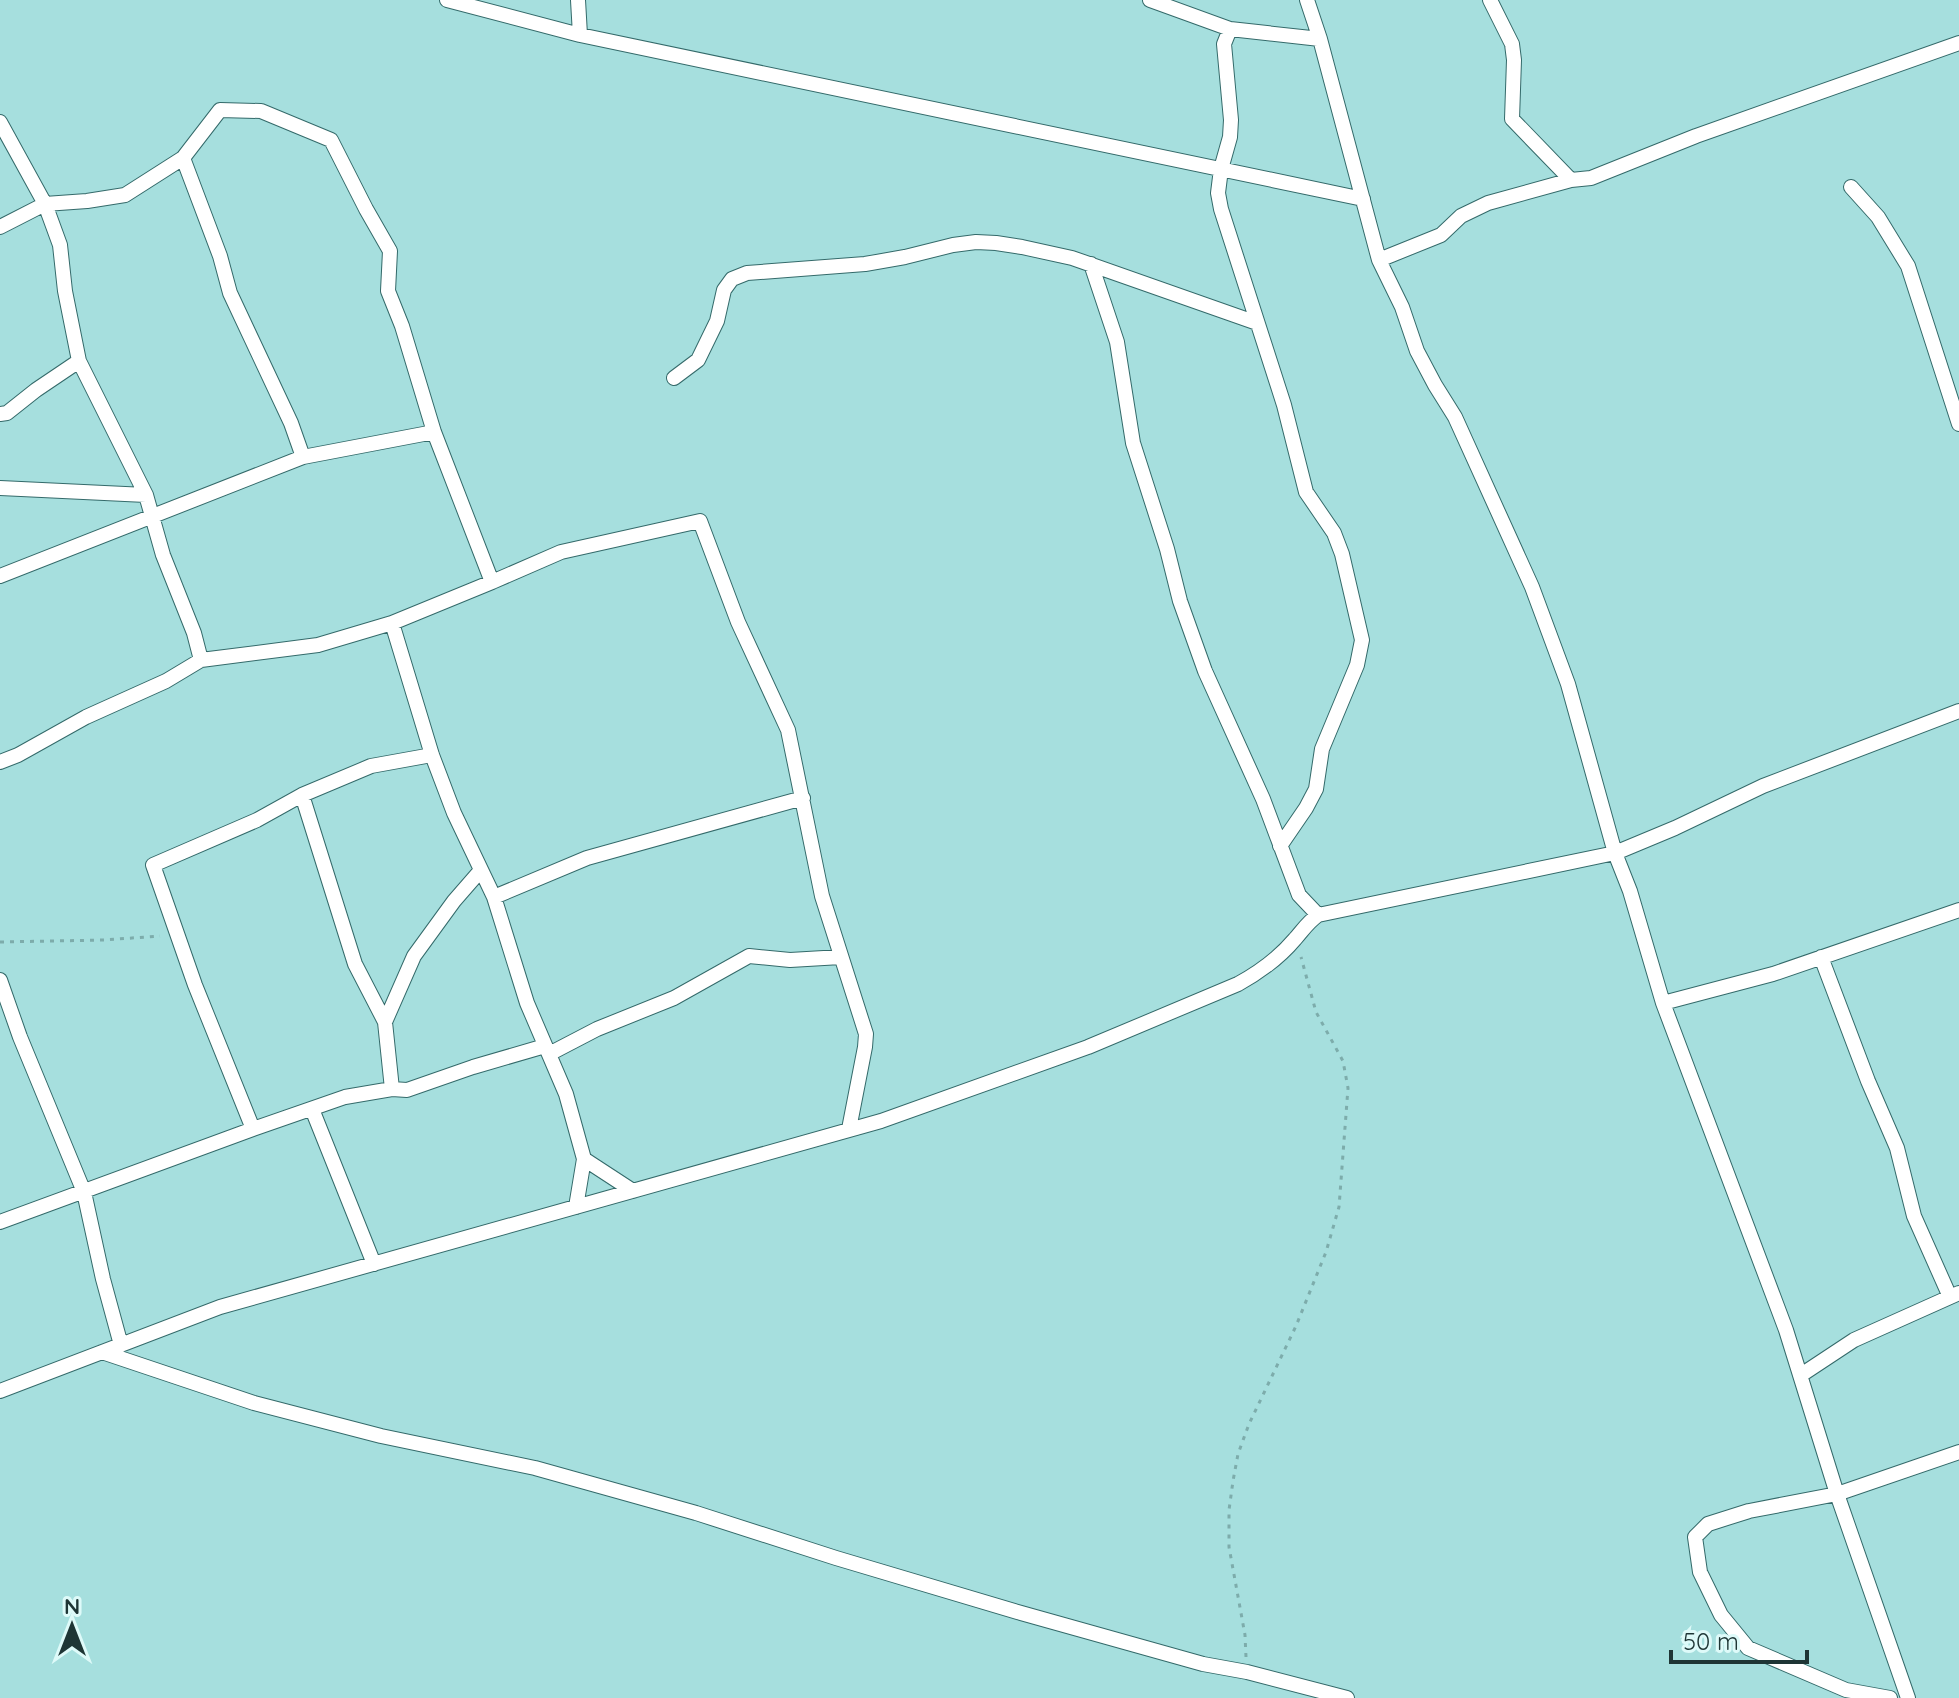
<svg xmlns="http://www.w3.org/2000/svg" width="1959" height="1698" font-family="Quicksand,sans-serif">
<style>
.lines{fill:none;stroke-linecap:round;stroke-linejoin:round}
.street-casing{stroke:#346a6a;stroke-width:16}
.path{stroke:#7dacab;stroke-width:3;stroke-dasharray:4 6;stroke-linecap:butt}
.street{stroke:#fff;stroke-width:14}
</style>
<rect width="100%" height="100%" fill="#a6dfde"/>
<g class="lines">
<g class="street-casing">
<path id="street" d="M447 0 580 35 1363 199
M578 0 580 35
M1150 0 1230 29 1320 39
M1307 0 1320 39 1379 260
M1490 0 1512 44 1514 60 1512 119 1571 180
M1230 29 1224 44 1231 120 1230 137 1221 169 1218 193 1221 209 1284 405 1306 492 1334 533 1342 554 1362 640 1357 665 1322 749 1316 789 1306 808 1280 846
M0 122 45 204 60 245 65 291 79 361 146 495 163 555 194 633 201 660 318 645 392 623 492 582
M183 158 220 256 230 293 291 423 303 457 434 432
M1851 187 1878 217 1908 266 1959 424
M0 227 45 204 87 201 125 195 183 158 220 110 261 111 331 140 366 209 390 251 388 291 402 326 434 432 492 582 561 552 700 521 738 622 788 730 822 896 866 1034 865 1047 849 1129
M1091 264 1117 342 1133 443 1167 549 1180 601 1205 671 1263 799 1299 895 1318 915
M674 378 698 360 717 321 724 290 732 279 747 273 865 264 905 257 953 245 976 242 996 243 1022 247 1072 258 1257 323
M0 414 7 413 36 390 79 361
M0 488 146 495
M0 576 303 457
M392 623 432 755 454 813 494 897 527 1003 566 1094 584 1159 576 1207
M0 762 18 755 86 717 166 681 201 660
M302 795 355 964 385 1022
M494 897 587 858 803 798
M1821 957 1868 1081 1897 1148 1914 1216 1950 1297
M0 980 20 1037 84 1192 103 1279 121 1345
M1663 1003 1773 974 1959 910
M549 1054 597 1029 674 998 749 956 790 960 841 957
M392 1089 385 1022 414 956 454 901 481 870
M312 1109 374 1264
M253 1129 345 1097 392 1089 407 1090 473 1067 545 1046
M584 1159 633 1191
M0 1222 253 1129 195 985 153 865 257 820 302 795 371 766 432 755
M102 1352 254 1403 381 1436 535 1468 696 1513 836 1558 1021 1613 1203 1664 1247 1672 1347 1698
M1801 1375 1854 1340 1959 1293
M0 1391 220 1307 881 1121 1088 1047 1238 984C1260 972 1279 958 1295 939 1303 930 1308 922 1318 915L1615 853 1675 828 1763 786 1959 711
M1890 1698 1846 1690 1748 1648 1721 1615 1700 1572 1695 1537 1708 1524 1749 1511 1837 1494 1959 1452
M1908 1698 1837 1494 1786 1330 1663 1003 1630 891 1615 853 1568 684 1532 587 1455 417 1435 385 1417 351 1402 307 1379 260 1441 235 1461 216 1488 203 1571 180 1591 178 1696 136 1959 43"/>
</g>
<path class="path" d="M0 942 104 940 160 936
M1246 1657 1245 1635 1229 1547V1510L1233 1481 1238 1454 1249 1424 1296 1326 1326 1252 1339 1207 1348 1088 1343 1061 1316 1012 1301 957"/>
<use href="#street" class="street"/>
</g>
<g transform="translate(72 1626)" stroke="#defaf9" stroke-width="6" paint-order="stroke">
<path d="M0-6L14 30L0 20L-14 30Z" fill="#1e3535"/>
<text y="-12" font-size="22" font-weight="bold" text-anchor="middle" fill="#1e3535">N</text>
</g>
<path d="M1671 1650v12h136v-12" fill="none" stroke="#1e3535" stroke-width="4"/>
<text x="1683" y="1650" font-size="24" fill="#1e3535" stroke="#defaf9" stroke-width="6" paint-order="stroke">50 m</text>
</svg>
